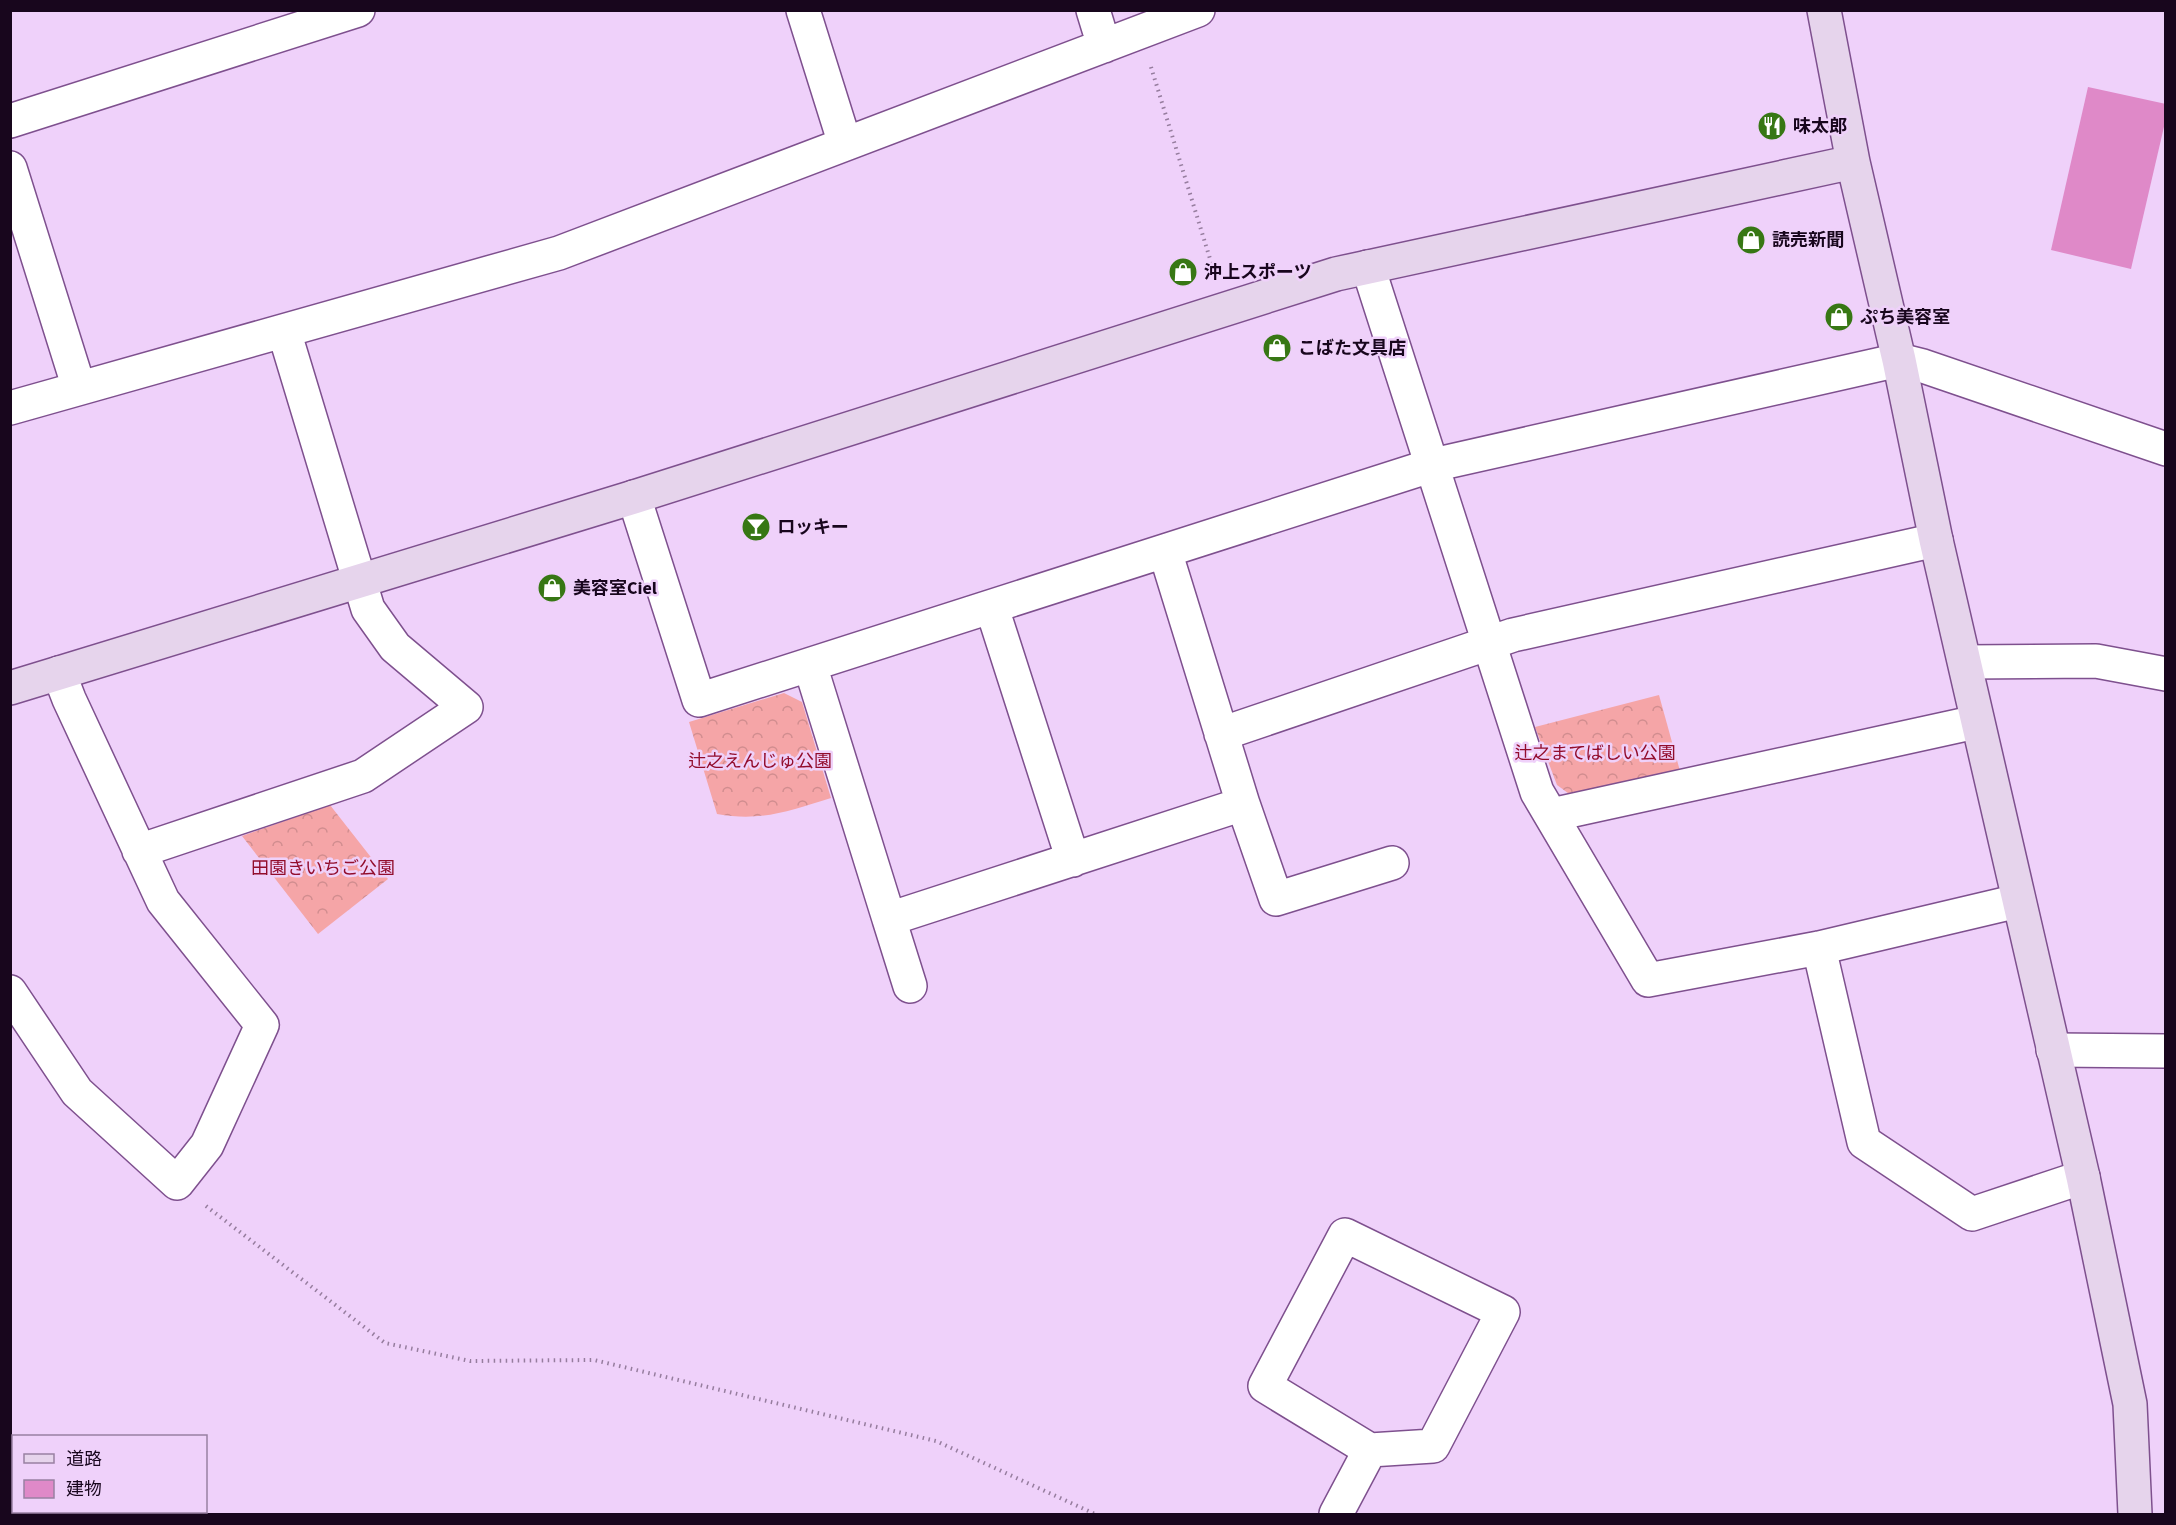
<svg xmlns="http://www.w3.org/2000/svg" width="2176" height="1525" font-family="'Source Sans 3','Noto Sans JP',sans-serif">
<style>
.forest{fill:url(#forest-crowns)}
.building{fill:#df89c8}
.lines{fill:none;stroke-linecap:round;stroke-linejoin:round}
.street-casing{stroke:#7e508e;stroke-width:36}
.secondary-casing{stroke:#7e508e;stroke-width:36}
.path{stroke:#967d9e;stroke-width:4;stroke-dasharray:1.5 4.5;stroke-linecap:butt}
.street{stroke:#fff;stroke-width:33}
.secondary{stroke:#e6d4ec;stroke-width:33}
.labels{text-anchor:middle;stroke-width:5;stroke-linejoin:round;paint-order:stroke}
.poi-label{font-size:18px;font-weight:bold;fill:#18061d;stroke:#efd1fa;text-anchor:start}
.park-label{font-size:18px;fill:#920d2c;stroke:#efd1fa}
</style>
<defs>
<pattern id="forest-crowns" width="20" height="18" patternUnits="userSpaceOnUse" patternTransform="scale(1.5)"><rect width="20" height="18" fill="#f5a5a7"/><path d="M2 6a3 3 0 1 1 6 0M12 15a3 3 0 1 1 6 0" fill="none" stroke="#d18d8f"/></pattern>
</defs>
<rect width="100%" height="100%" fill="#efd1fa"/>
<path class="forest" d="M784 693 802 702 831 798C789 811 761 822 717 814L689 722Z
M1659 695 1680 771 1576 799 1557 785 1535 727Z
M330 805 388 879 318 934 242 836Z"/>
<path class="building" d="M2088 87 2166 104V118L2131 269 2051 250Z"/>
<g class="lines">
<g class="street-casing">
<path id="street" d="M803 10 845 144
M1093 10 1104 46
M10 121 358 10
M10 168 79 388
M1368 267 1537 792 1648 980 1819 948 2018 901
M10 408 559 253 1198 10
M634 497 699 700 1433 465 1899 360 1923 366 2166 449
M992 608 1073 860
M1965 662 2096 661 2166 674
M810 665 889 919 1243 804 1165 551
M1221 734 1513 635 1936 540
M1243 804 1276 899 1392 863
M1551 815 1976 722
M139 851 363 776 466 707 395 647 368 609 284 331
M889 919 910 986
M1819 948 1864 1142 1972 1214 2083 1177
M10 992 77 1092 177 1183 207 1145 262 1025 163 901 69 699 59 673
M2053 1050 2166 1051
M1345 1235 1503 1312 1433 1446 1370 1450 1265 1386Z
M1336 1514 1370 1450"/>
</g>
<g class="secondary-casing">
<path id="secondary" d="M1824 10 1853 162 1899 360 1936 540 2083 1177 2130 1404 2135 1514
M10 688 634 497 1336 274 1853 162"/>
</g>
<path class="path" d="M1151 67 1215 275
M206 1206 385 1343 470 1361 594 1360 936 1441 1095 1514"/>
<use href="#street" class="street"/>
<use href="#secondary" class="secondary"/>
</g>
<defs>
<g id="restaurant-disc" transform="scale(1.5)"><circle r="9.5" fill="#377714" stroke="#efd1fa"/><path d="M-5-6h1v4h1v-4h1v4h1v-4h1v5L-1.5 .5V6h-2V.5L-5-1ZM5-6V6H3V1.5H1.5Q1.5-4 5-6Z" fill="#fff"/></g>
<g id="shop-disc" transform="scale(1.5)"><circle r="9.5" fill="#377714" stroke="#efd1fa"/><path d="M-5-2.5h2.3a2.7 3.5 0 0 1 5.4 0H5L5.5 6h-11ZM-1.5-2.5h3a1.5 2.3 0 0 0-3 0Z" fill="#fff"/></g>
<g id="bar-disc" transform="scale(1.5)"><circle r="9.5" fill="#377714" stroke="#efd1fa"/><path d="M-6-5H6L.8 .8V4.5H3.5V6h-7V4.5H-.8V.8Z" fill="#fff"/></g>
</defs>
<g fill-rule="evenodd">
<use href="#restaurant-disc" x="1772" y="126"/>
<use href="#shop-disc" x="1751" y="240"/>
<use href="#shop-disc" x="1183" y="272"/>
<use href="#shop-disc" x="1839" y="317"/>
<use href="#shop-disc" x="1277" y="348"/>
<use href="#bar-disc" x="756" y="527"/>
<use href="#shop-disc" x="552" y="588"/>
</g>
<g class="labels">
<g class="poi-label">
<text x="1793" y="132">味太郎</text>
<text x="1772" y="246">読売新聞</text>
<text x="1204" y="278">沖上スポーツ</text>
<text x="1860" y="323">ぷち美容室</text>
<text x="1298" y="354">こばた文具店</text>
<text x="777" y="533">ロッキー</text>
<text x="573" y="594">美容室Ciel</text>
</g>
<g class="park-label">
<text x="1595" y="759">辻之まてばしい公園</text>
<text x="760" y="767">辻之えんじゅ公園</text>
<text x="323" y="874">田園きいちご公園</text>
</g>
</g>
<rect width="2176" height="1525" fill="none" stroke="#18061d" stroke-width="24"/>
<rect x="12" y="1435" width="195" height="78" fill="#efd1fa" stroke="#9980a2" stroke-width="1.5"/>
<rect x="24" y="1454" width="30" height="9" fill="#e6d4ec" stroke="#9980a2" stroke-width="1.5"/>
<text x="66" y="1465" font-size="18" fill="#18061d">道路</text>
<rect x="24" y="1480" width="30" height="18" fill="#df89c8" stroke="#9980a2" stroke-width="1.5"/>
<text x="66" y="1495" font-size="18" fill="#18061d">建物</text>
</svg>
